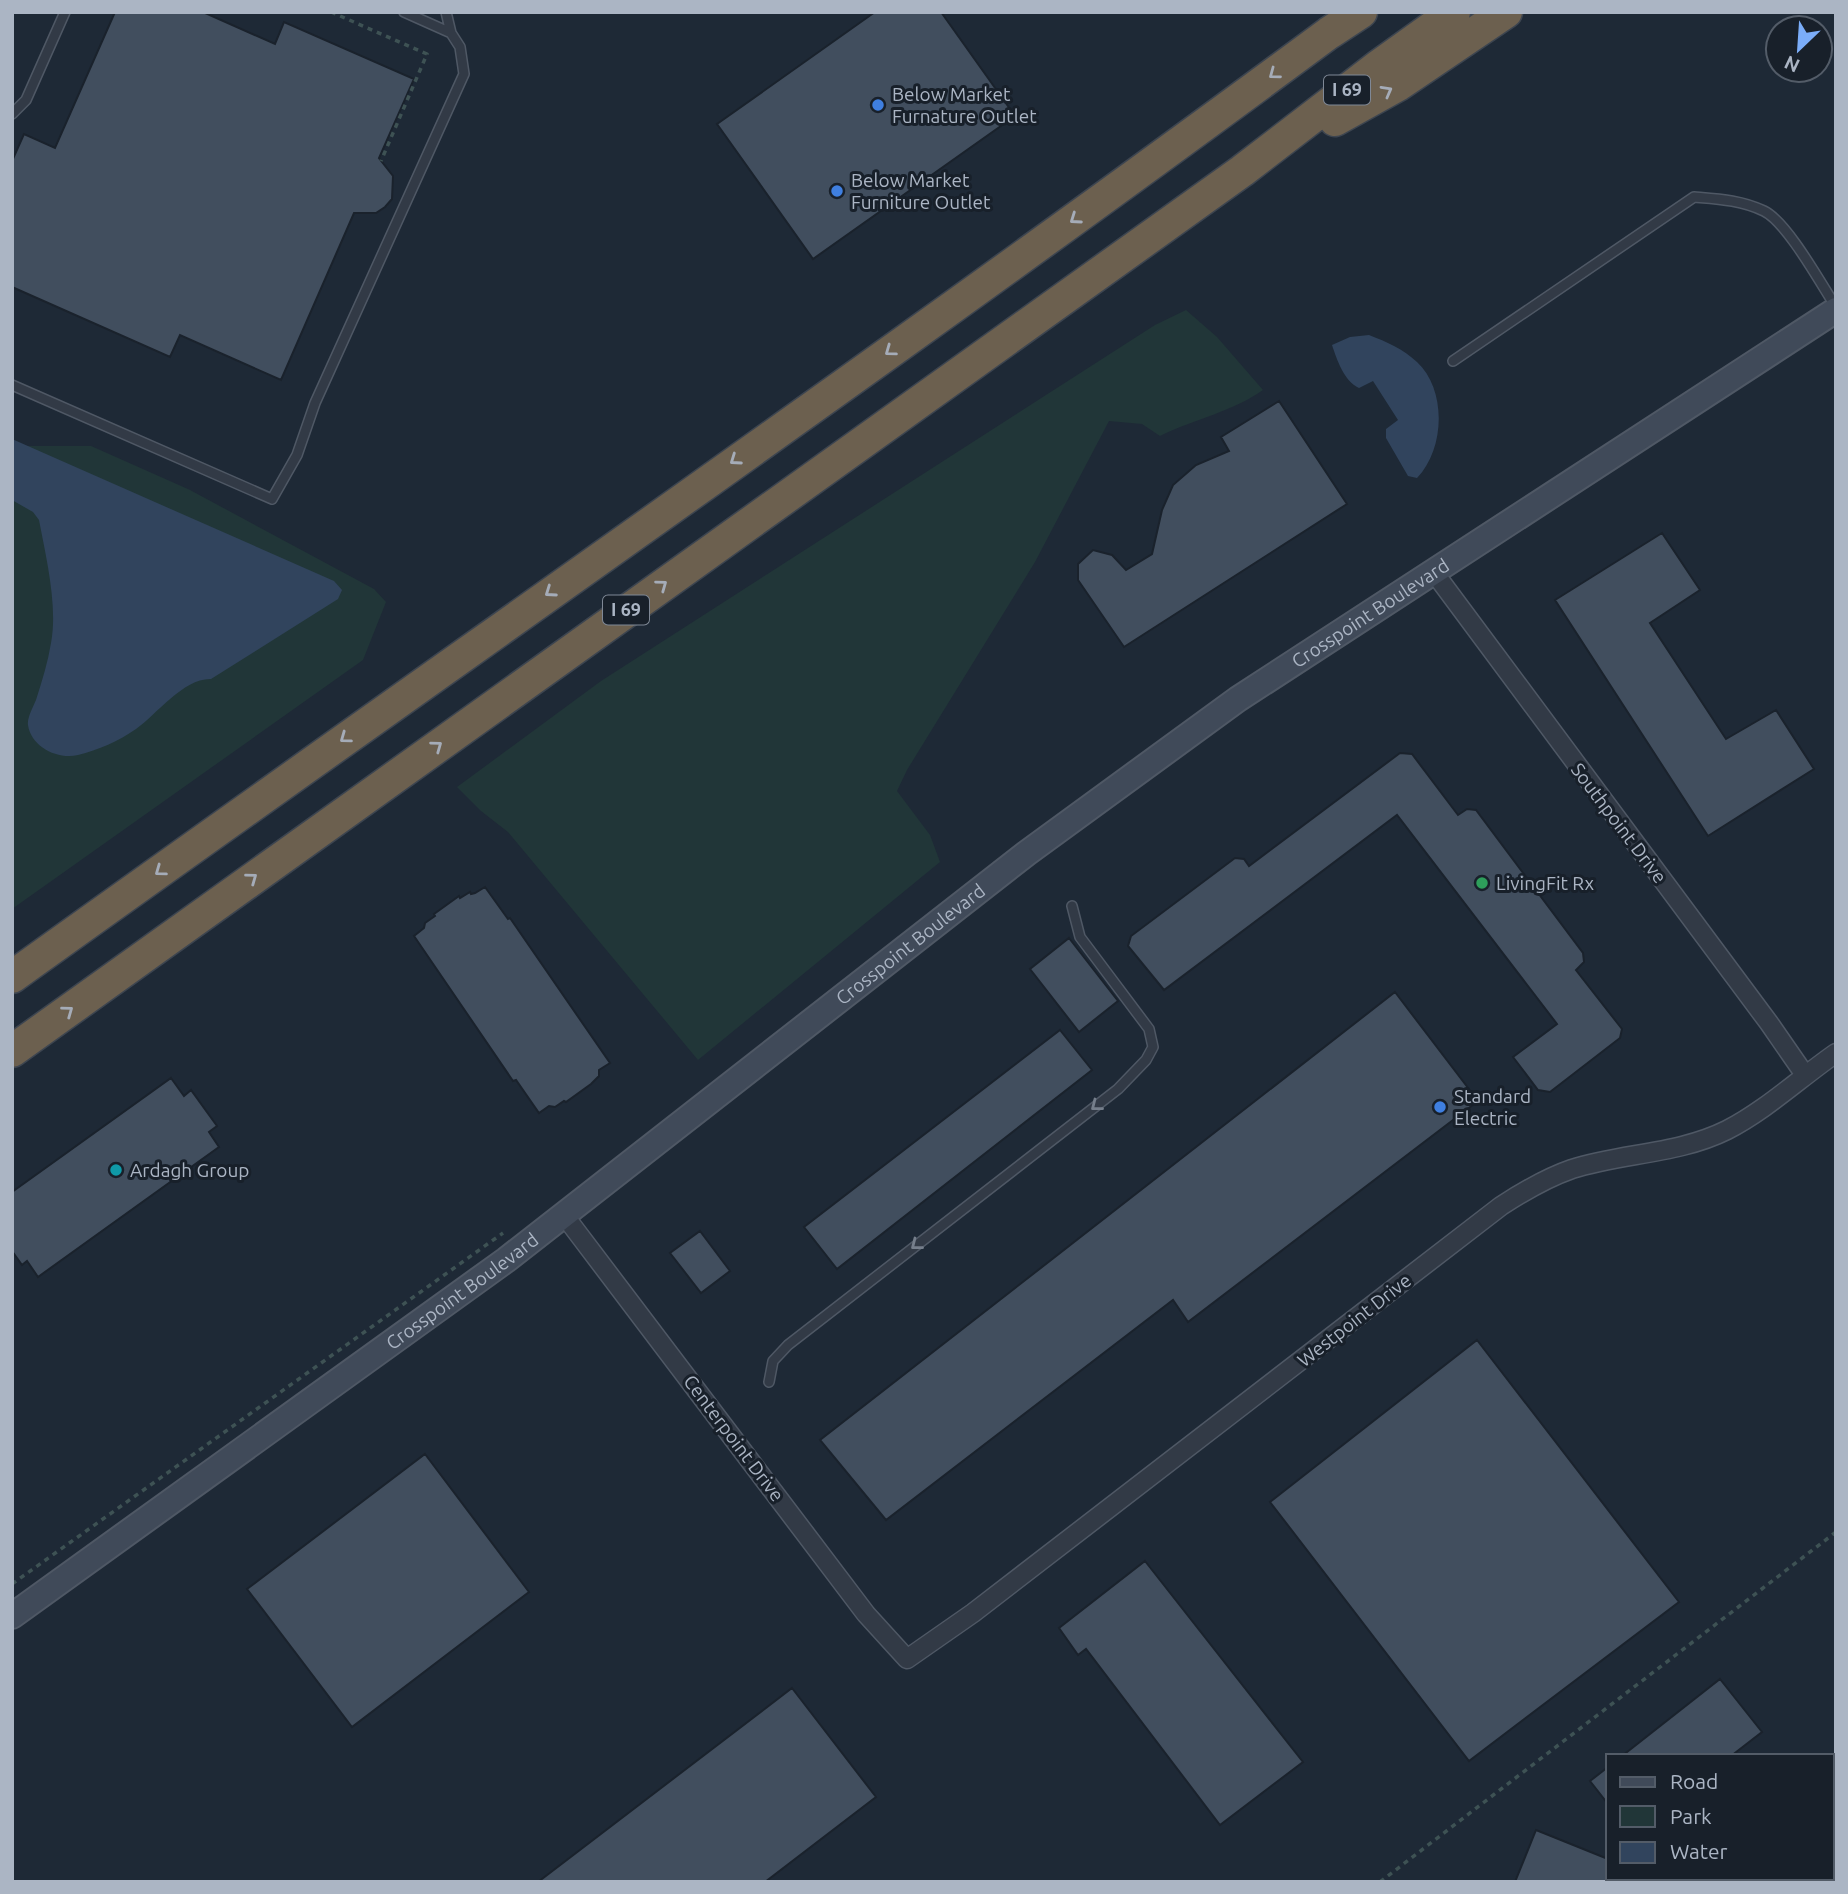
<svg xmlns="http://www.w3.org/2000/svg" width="1848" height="1894" font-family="Ubuntu,sans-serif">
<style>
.green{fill:#213638}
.water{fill:#31445d}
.building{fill:#414e5e;stroke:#1a222c;stroke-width:2}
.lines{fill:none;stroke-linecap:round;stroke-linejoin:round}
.lane-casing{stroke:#4f5865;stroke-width:12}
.street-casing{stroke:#4f5865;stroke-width:21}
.secondary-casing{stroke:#4f5865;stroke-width:28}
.highway-casing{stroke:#3d4550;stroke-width:35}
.path{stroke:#3e5254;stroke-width:3.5;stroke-dasharray:5 5;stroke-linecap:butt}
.lane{stroke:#323a46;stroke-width:9}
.street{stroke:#323a46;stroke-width:18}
.secondary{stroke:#404a59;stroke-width:24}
.highway{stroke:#6c604f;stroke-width:32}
.oneway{stroke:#a5acb8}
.oneway2{stroke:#757e8b}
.shop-dot{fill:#3f7fe0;stroke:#18202a;stroke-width:2.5}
.leisure-dot{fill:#2e9e5b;stroke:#18202a;stroke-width:2.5}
.culture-dot{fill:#0f9aa8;stroke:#18202a;stroke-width:2.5}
.labels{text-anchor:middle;stroke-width:6;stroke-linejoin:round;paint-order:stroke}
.shield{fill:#18202a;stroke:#7f8896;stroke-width:2}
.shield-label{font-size:18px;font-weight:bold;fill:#abb5c4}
.poi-label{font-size:19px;fill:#abb5c4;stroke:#18202a;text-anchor:start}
.street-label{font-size:19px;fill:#abb5c4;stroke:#18202a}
</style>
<rect width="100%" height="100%" fill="#1e2936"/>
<path class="green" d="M1186 310 1217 337 1263 390C1234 411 1192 420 1160 436L1142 424 1109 421 1035 562 907 770 897 791 930 835 940 862 698 1060 508 832 481 811 457 787 601 681 1155 325Z
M12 446H91L190 490 374 589 386 602 363 660 12 909Z"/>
<path class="water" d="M1369 335C1387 342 1403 349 1417 362 1447 390 1445 449 1417 478L1408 476 1386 438V429L1398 420 1373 381 1359 388C1344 381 1337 360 1332 345L1350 337Z
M12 439 334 581 342 590 338 599 211 679C184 678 157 714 136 729 119 741 98 750 78 755 58 760 31 747 28 725 27 718 33 707 36 700 42 681 48 662 51 643 58 606 46 557 39 520L33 512 12 500Z"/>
<path class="building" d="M115 12H203L275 44 284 22 414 79 379 158 393 176 392 199 385 207 376 213H354L281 380 180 335 170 357 12 287V161L24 134 55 148Z
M875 12H941L1015 116 813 259 717 124Z
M1279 401 1347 504 1124 647 1078 580V564L1093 550 1112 555 1126 570 1152 554 1162 510 1173 485 1196 465 1229 451 1221 437Z
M1662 533 1700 590 1650 623 1726 739 1776 710 1814 769 1708 836 1555 600Z
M1400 753 1412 754 1458 815 1467 809 1476 810 1583 953 1584 962 1576 970 1622 1029 1620 1038 1550 1092 1538 1090 1513 1057 1557 1024 1397 815 1164 990 1128 946 1131 936 1235 858 1244 859 1249 866Z
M485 887 508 919 510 918 610 1063 599 1070V1076L591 1084 566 1102 564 1101 555 1107 549 1106 539 1113 516 1080 513 1081 414 936 424 928 425 923 435 916 434 914 459 896 460 898 470 892 471 894 475 893Z
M1069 938 1118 1001 1079 1032 1030 969Z
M1395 992 1478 1101 1188 1322 1173 1300 886 1520 820 1440Z
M1060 1030 1092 1070 837 1269 804 1227Z
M171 1078 184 1096 191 1090 217 1126 209 1132 219 1147 38 1277 27 1261 22 1265 12 1251V1192Z
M700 1231 730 1271 701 1293 670 1253Z
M1477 1340 1679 1602 1469 1761 1270 1502Z
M425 1454 529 1592 352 1727 247 1589Z
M1145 1561 1303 1762 1220 1825 1086 1649 1078 1655 1059 1628Z
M1720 1679 1762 1732 1731 1756H1622Z
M792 1688 876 1797 765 1882H538Z
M1608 1767V1804L1590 1781Z
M1536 1830 1608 1859V1882H1515Z"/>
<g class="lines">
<g class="lane-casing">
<path id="lane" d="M404 12 451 33
M12 114 26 100 65 12
M1453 361 1694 197C1718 199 1741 200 1764 211 1787 222 1821 284 1836 307
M12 385 272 499 297 455 315 403 464 74 460 47 451 33 446 12
M769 1382 773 1361 788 1345 1118 1089 1146 1060 1153 1047 1149 1029 1080 937 1072 906"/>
</g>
<g class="street-casing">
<path id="street" d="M1433 571 1769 1023 1805 1075
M564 1215 866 1614 907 1659 973 1613 1501 1206C1524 1191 1546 1178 1572 1169 1623 1153 1679 1154 1727 1130 1766 1110 1800 1078 1836 1053"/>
</g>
<g class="secondary-casing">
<g id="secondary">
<path id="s1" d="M12 1616 506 1260 1027 853 1238 699 1836 310"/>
</g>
</g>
<g class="highway-casing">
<path id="highway" d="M1335 120 1398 85 1506 12
M12 977C451 662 895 354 1329 33L1361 12
M12 1051 1242 171 1380 65 1454 12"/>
</g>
<path class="path" d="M331 12 427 54 381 161
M12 1584 503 1233
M1380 1882 1836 1532"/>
<use href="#lane" class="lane"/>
<use href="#street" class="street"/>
<use href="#secondary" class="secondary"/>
<use href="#highway" class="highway"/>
</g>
<defs><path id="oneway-chevron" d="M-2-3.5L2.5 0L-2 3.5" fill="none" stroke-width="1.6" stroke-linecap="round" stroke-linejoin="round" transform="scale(1.75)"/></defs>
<g class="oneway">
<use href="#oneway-chevron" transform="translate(1274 74) rotate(143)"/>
<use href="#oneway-chevron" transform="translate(1387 91) rotate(-29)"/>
<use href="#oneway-chevron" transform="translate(1075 219) rotate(145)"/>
<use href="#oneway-chevron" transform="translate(890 351) rotate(144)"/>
<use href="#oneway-chevron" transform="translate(735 460) rotate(145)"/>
<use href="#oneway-chevron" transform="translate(662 585) rotate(-36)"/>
<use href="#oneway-chevron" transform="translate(550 592) rotate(145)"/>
<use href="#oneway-chevron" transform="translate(345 738) rotate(144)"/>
<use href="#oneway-chevron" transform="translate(437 746) rotate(-36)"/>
<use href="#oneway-chevron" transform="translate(160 871) rotate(144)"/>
<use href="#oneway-chevron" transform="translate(252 878) rotate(-36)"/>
<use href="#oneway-chevron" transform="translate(68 1011) rotate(-36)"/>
</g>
<g class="oneway2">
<use href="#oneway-chevron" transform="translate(1096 1106) rotate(142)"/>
<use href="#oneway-chevron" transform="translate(916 1245) rotate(142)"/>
</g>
<g class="shop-dot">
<circle cx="878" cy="105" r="7"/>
<circle cx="837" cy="191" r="7"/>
<circle cx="1440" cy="1107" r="7"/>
</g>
<circle class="leisure-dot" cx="1482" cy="883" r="7"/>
<circle class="culture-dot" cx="116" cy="1170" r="7"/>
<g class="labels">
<g class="shield">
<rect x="1324" y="75.5" width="46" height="29" rx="5"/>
<rect x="603" y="595.5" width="46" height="29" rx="5"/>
</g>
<g class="shield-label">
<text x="1347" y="96">I 69</text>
<text x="626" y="616">I 69</text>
</g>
<g class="poi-label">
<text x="892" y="101">Below Market<tspan x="892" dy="22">Furnature Outlet</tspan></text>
<text x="851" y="187">Below Market<tspan x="851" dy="22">Furniture Outlet</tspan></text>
<text x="1496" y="890">LivingFit Rx</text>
<text x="1454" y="1103">Standard<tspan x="1454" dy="22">Electric</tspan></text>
<text x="130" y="1177">Ardagh Group</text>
</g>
<g class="street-label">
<text dy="7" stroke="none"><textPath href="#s1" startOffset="1689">Crosspoint Boulevard</textPath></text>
<text transform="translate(1619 823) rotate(53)" y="7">Southpoint Drive</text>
<text dy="7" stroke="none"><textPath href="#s1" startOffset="1122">Crosspoint Boulevard</textPath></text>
<text dy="7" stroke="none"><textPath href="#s1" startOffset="555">Crosspoint Boulevard</textPath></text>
<text transform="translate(1354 1320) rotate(-38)" y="7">Westpoint Drive</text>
<text transform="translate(734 1438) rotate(53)" y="7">Centerpoint Drive</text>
</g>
</g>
<rect width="1848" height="1894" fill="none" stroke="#abb5c4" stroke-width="28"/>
<rect x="1606" y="1754" width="228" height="126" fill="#18202a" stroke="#535c68" stroke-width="2"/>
<rect x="1620" y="1777" width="35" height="10" fill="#404a59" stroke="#535c68" stroke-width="2"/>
<text x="1670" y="1789" font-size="21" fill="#abb5c4">Road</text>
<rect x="1620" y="1806" width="35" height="21" fill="#213638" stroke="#535c68" stroke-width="2"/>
<text x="1670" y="1824" font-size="21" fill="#abb5c4">Park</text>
<rect x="1620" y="1842" width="35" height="21" fill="#31445d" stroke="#535c68" stroke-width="2"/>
<text x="1670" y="1859" font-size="21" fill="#abb5c4">Water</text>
<g transform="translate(1799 49) rotate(205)"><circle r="33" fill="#18202a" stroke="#535c68" stroke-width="2"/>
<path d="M0-5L12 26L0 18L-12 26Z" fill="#7badf9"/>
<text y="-10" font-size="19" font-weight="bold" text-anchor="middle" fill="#abb5c4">N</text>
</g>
</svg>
